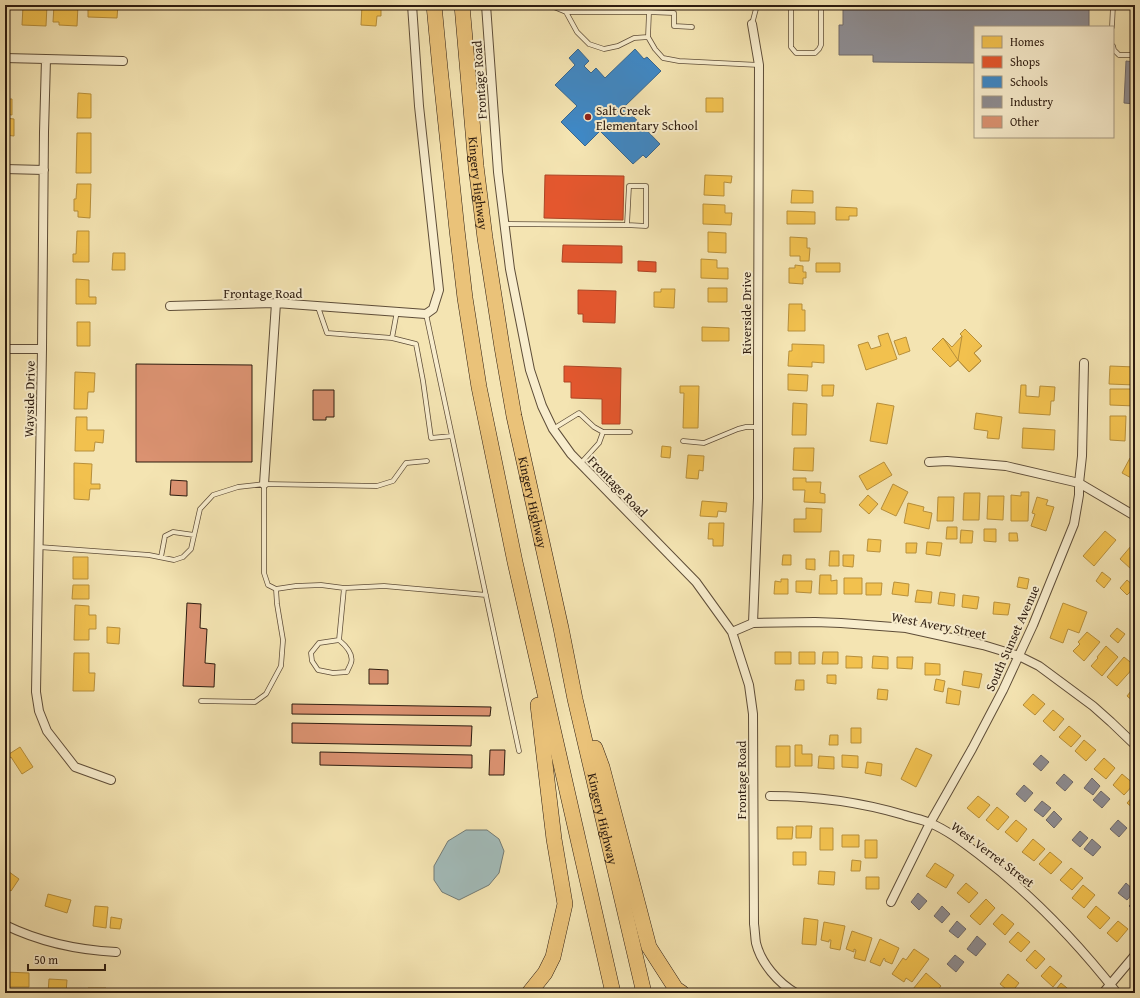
<svg xmlns="http://www.w3.org/2000/svg" width="1140" height="998" font-family="'Gentium Book Plus',serif">
<style>
.water{fill:#a2bbb9;stroke:#737b75}
.homes{fill:#f2c14e;stroke:#b78f3b}
.shops{fill:#e4572e;stroke:#ad4525}
.schools{fill:#3f88c5;stroke:#39678e}
.industry{fill:#8d8d92;stroke:#706b6b}
.building{fill:#db9271;stroke:#2c1b0f}
.lines{fill:none;stroke-linecap:round;stroke-linejoin:round}
.lane-casing{stroke:#5e4d38;stroke-width:5.5}
.street-casing{stroke:#5e4d38;stroke-width:10}
.highway-casing{stroke:#2c1b0f;stroke-width:16}
.lane{stroke:#f8edcd;stroke-width:4}
.street{stroke:#f8edcd;stroke-width:8}
.highway{stroke:#eac279;stroke-width:15}
.poi-dot{fill:#8f2418;stroke:#f8edcd;stroke-width:1.5}
.labels{text-anchor:middle;stroke-width:4;stroke-linejoin:round;paint-order:stroke}
.street-label{font-size:13px;fill:#2c1b0f;stroke:#f8edcd}
.poi-label{font-size:13px;fill:#2c1b0f;stroke:#f8edcd;text-anchor:start}
</style>
<rect width="100%" height="100%" fill="#f4e4b2"/>
<filter id="stains"><feTurbulence type="fractalNoise" baseFrequency=".005" numOctaves="4"/><feColorMatrix values="0 0 0 0 .2 0 0 0 0 .09 0 0 0 0 .02 0 0 0 .5 -.17"/></filter>
<radialGradient id="worn" r=".72"><stop offset=".6" stop-color="#630" stop-opacity="0"/><stop offset="1" stop-color="#630" stop-opacity=".3"/></radialGradient>
<path class="water" d="M466 830H487L499 839 504 851 499 873 489 885 459 900 442 892 434 880V866L448 841Z"/>
<path class="homes" d="M5 5H10L9 17H5Z
M35 5H47L46 26 22 25 23 6 35 7Z
M54 5H78L77 26 59 25V22H53Z
M88 5H118L117 18 88 17Z
M362 5H381V16H377L376 26 361 25Z
M5 87H8L7 99H12V115L5 114Z
M78 93 91 94V118H77Z
M706 98H723V112H706Z
M5 118 14 119V136L5 135Z
M77 133H91V173H76Z
M705 175 732 176 731 183 724 182V196L704 195Z
M77 184H91L90 218 78 217V211H74V199H76Z
M792 190 813 191V203H791Z
M703 204 725 205V213H732L731 225 703 224Z
M836 207 857 208V216H849V220H836Z
M787 211 815 212V224H787Z
M77 231H89V262H73V254H76Z
M708 232 726 233V253L708 252Z
M790 237 807 238V248H810L809 261H800V256H790Z
M113 253H125V270H112Z
M701 259 717 260V268H728V279L701 278Z
M816 263H840V272H816Z
M5 265H7V286H5Z
M795 265 803 266V272H806V278H803V284L789 283V268H795Z
M76 279 89 280V297H96V304H76Z
M708 288H727V302H708Z
M661 289H675L674 308 654 307V292H661Z
M5 300H8L7 315H5Z
M789 304H802V310H805V331H788Z
M77 322H90V346H77Z
M702 327 729 328V341H702Z
M965 329 982 346 974 353 981 361 969 372 958 360 962 336 960 334Z
M965 329 982 346 974 353 981 361 969 372 958 360 950 367 932 349 943 338 952 347 962 336 960 334Z
M888 333 897 359 866 370 858 345 868 342 871 349 881 346 878 336Z
M906 337 910 351 899 355 894 341Z
M943 338 958 360 950 367 932 349Z
M792 344 824 345V363L812 362V367L788 366 789 351H792Z
M1110 366 1135 367V385L1109 384Z
M75 372 95 373 94 392H88L87 409H74Z
M788 374 808 375 807 391 788 390Z
M5 381V387H8L7 405H5Z
M822 385H834L833 396H822Z
M1021 385H1026V396L1039 397 1040 386 1055 387 1054 401H1051L1050 415 1019 413Z
M680 386H699L698 428H683L684 393H680Z
M1110 389H1135V406L1110 405Z
M793 403 807 404 806 435H792Z
M877 403 894 406 887 444 870 441Z
M976 413 1002 417 999 439 987 438 988 431 974 429Z
M5 416H7L6 453H5Z
M1110 416H1126L1125 441 1110 440Z
M76 417H87V430H104L103 443 95 442 94 451H75Z
M1023 428 1055 430 1054 450 1022 448Z
M662 446 671 447 670 458 661 457Z
M794 448H814L813 471 793 470Z
M688 455 704 456 703 471 699 470 698 479 686 478Z
M1130 458 1135 461V480L1122 473Z
M884 462 892 475 867 490 859 476Z
M74 463 92 464 91 484H100V489H90L89 500 74 499Z
M793 478H806V482H821L820 493 825 494V503L804 502 805 490H793Z
M893 484 908 492 896 516 881 509Z
M1021 492H1029L1028 521H1011V495L1021 496Z
M964 493H980L979 520H963Z
M868 495 878 504 869 514 859 505Z
M988 496H1004L1003 520 987 519Z
M938 497H954L953 521H937Z
M1037 497 1048 500 1046 505 1054 507 1046 531 1031 526 1035 514 1032 513Z
M702 501 727 503 726 512 718 511 717 517 700 516Z
M908 503 924 507 923 511 932 513 929 529 904 523Z
M806 508 822 509 821 532H794V519H806Z
M709 523H724L723 546H713V539H708Z
M947 527H957V539H946Z
M984 529H996V542L984 541Z
M961 530 973 531 972 543H960Z
M1105 531 1116 540 1094 566 1083 556Z
M1009 533H1017L1018 541H1009Z
M868 539 881 540 880 552 867 551Z
M927 542 942 543 940 556 926 554Z
M906 543H917L916 553H906Z
M1131 546 1135 550V564L1131 569 1120 559Z
M830 551H839V566H829Z
M783 555H791V565H782Z
M843 555H854L853 567 843 566Z
M5 556H7L6 583H5Z
M73 557H88V579H73Z
M806 559H815V570L806 569Z
M1102 572 1111 579 1104 588 1096 581Z
M820 575H831V581L837 580V594H819Z
M1019 577 1029 579 1027 589 1017 587Z
M844 578H862V594H844Z
M781 579H788V594H774L775 581 781 582Z
M1127 580 1135 587 1127 595 1120 588Z
M796 581H812L811 593 796 592Z
M894 582 909 584 908 596 892 594Z
M866 583H882L881 595H866Z
M73 585H89V599H72Z
M917 590 932 592 931 603 915 602Z
M940 592 955 594 954 606 938 604Z
M963 595 979 597 977 609 962 607Z
M994 602 1010 604 1008 615 993 614Z
M1063 603 1087 612 1079 633 1068 629 1063 643 1050 638Z
M75 605 89 606V615H96V629H89V640H74Z
M107 627 120 628 119 644 107 643Z
M1117 628 1125 634 1118 643 1110 636Z
M1087 632 1100 642 1084 661 1073 651 1080 644 1078 642Z
M1106 646 1118 657 1102 676 1091 666 1098 658 1097 657Z
M775 652H791V664H775Z
M799 652H815V664H799Z
M823 652H838V664H822Z
M74 653H89V673H95L94 691H73Z
M846 656 862 657V668H846Z
M873 656 888 657V669L872 668Z
M897 657H913L912 669 897 668Z
M1124 657 1135 666 1117 686 1107 677Z
M925 663 940 664V675H925Z
M964 671 982 674 979 688 962 685Z
M827 675H836V684L827 683Z
M936 679 945 681 943 692 934 690Z
M796 680H804V690H795Z
M1135 686V703L1127 696Z
M948 688 961 691 959 705 946 703Z
M878 689 888 690 887 700 877 699Z
M1033 694 1045 704 1035 715 1023 705Z
M5 707 9 731 5 732Z
M1053 710 1064 719 1054 731 1043 721Z
M1069 726 1081 736 1071 747 1059 737Z
M851 728H861V743H851Z
M830 735H838V745H829Z
M1084 740 1096 750 1086 761 1075 751Z
M795 745H802V754H812V766H795Z
M776 746H790V767H776Z
M20 747 33 767 22 774 11 757 8 759 6 756Z
M916 748 932 755 916 787 901 779Z
M842 755 858 756V768L842 767Z
M819 756 834 757V769L818 768Z
M1104 758 1115 768 1106 779 1094 769Z
M867 762 882 764 881 776 865 773Z
M1122 774 1134 784 1124 795 1113 785Z
M1135 794V810L1127 803Z
M978 796 990 805 979 818 967 808Z
M997 807 1009 817 998 830 986 820Z
M1016 820 1027 829 1017 842 1005 832Z
M796 826H812L811 838H796Z
M777 827H793L792 839H777Z
M820 828H833V850H820Z
M842 835H859V847H842Z
M1033 839 1045 849 1034 861 1022 852Z
M865 840H877V858H865Z
M793 852H806V865H793Z
M1050 852 1062 862 1051 874 1039 864Z
M852 860 861 861 860 871H851Z
M935 863 954 875 946 888 926 876Z
M1071 868 1083 878 1072 890 1060 880Z
M5 869 19 879 11 891 5 887Z
M819 871 835 872 834 885 818 884Z
M866 877H879V889H866Z
M966 883 978 893 969 903 957 893Z
M1083 885 1095 895 1084 908 1072 898Z
M48 894 71 900 67 913 45 906Z
M986 899 995 908 980 925 970 916Z
M95 906 108 907 106 928 93 926Z
M1096 906 1110 918 1100 929 1087 917Z
M1002 914 1014 924 1005 935 993 924Z
M111 917 122 919 120 929 110 928Z
M804 918 818 920 816 945 802 944Z
M1118 921 1128 929 1117 942 1107 933Z
M824 922 845 926 840 950 830 948 831 940H829V942L821 940Z
M852 931 872 938 865 961 854 958 856 950 854 949V952L846 949Z
M1018 932 1030 942 1021 952 1009 942Z
M880 939 899 948 892 964 885 961V959L884 958 880 966 870 962Z
M914 949 929 959 912 982 906 978 904 982 892 974 903 958 906 960Z
M1035 950 1045 959 1036 969 1026 960Z
M1050 966 1062 976 1053 987 1041 976Z
M5 972 29 973V987H5Z
M926 973 941 986 935 993H918L913 989Z
M1008 974 1019 983 1011 993 1000 984Z
M49 979 67 980 66 993H48Z
M1061 983 1073 993H1053Z
M88 988H106L105 993H88Z"/>
<path class="shops" d="M545 175 624 176 623 220 544 218Z
M563 245 622 246V263L562 262Z
M638 261 656 262V272L638 271Z
M578 290 616 291 615 323 583 322V314H578Z
M564 366 621 368 620 424H602V399L571 398V382H564Z"/>
<path class="schools" d="M578 49 589 61 584 66 591 73 596 68 605 78 635 49 644 59 647 57 661 71 624 107 660 144 646 158 643 155 633 164 600 131 585 146 561 122 577 106 555 85 575 65 569 58Z"/>
<path class="industry" d="M843 5H1089V27H975V63L873 62V55H839V25H843Z
M1126 61 1135 62V104L1124 103Z
M1041 755 1049 762 1041 771 1033 764Z
M1064 774 1073 782 1065 791 1056 783Z
M1092 778 1100 786 1093 795 1084 788Z
M1024 785 1033 793 1025 802 1016 794Z
M1101 791 1110 799 1102 808 1093 800Z
M1042 801 1051 808 1043 817 1034 810Z
M1054 811 1062 819 1054 828 1046 820Z
M1118 820 1127 828 1119 837 1110 829Z
M1080 831 1088 838 1080 847 1072 840Z
M1092 839 1101 847 1093 856 1084 849Z
M1126 883 1135 891 1127 900 1118 893Z
M918 893 927 901 919 910 911 902Z
M1135 900V911L1129 906Z
M942 906 950 914 942 923 934 916Z
M957 921 966 929 958 938 949 931Z
M977 936 986 944 976 956 967 949Z
M955 955 964 962 956 972 947 964Z"/>
<path class="building" d="M136 364 252 365V462H136Z
M313 390H334V417H326V420H313Z
M171 480 187 481V496L170 495Z
M187 603 201 604 200 628 207 629 205 663 215 664 214 687 183 686Z
M369 669 388 670V684H369Z
M292 704 491 707 490 716 292 714Z
M292 723 472 726 471 746 292 743Z
M490 750H505L504 775H489Z
M320 752 472 755V768L320 765Z"/>
<g class="lines">
<g class="lane-casing">
<path id="lane" d="M549 5 566 12H649L648 37 655 49 663 58 679 61 759 65
M791 5V47L796 53H815L819 49 821 45V5
M566 12 577 32 589 44 604 49 618 46 634 38 648 37
M649 12 674 13V26L692 27
M752 24 757 5
M1112 27 1113 5
M1113 46 1114 50 1119 55H1135
M504 224 627 225 629 186H646V226L627 225
M318 307 327 333 392 338 416 344 423 381 431 438 452 436
M426 314 519 751
M392 338 397 311
M553 429 579 413 594 427 603 432H630
M683 441 704 443 738 429 746 427H758
M580 464 599 443 603 432
M264 484V573L268 585 276 589 296 586 321 585 344 588
M39 547 149 555 174 560 183 557 191 549 200 509 213 495 238 487 264 484 377 486 393 481 406 463 427 461
M161 557 165 536 173 532 194 535
M339 640 319 643 311 653 312 661 318 670 333 673 347 672C348 669 350 666 351 663 354 654 345 645 339 640L344 588 384 586 486 595
M201 701 255 702 266 694 281 666 283 640 277 604 276 589"/>
</g>
<g class="street-casing">
<path id="street" d="M486 5 498 172 510 269 530 370 542 406 553 429 571 454 696 582 732 632 749 685 753 714 754 924C755 930 755 937 756 943 761 963 778 983 796 993
M752 24 759 65 758 370V498L753 623
M5 58 46 59
M5 169 44 170
M170 306 276 303 426 314 433 309 439 290 419 106 412 5
M5 349H42
M929 462 947 461 1006 466 1079 483 1135 516
M264 484 276 303
M732 632 753 623 815 622 841 623 906 628 983 645 1019 656 1039 666 1093 706 1111 722 1135 745
M111 780 75 767 47 731 39 711 36 692 42 349 44 132 46 59 123 61
M770 796C815 796 860 802 904 815 912 818 922 819 930 823 949 831 965 844 981 856 1032 895 1077 942 1117 993
M891 902 930 823 972 749 1003 690 1033 625 1074 524 1079 495V483L1082 456 1084 363
M5 925C40 942 77 950 116 952
M1103 993 1135 955"/>
</g>
<g class="highway-casing">
<g id="highway">
<path d="M434 5 440 68 457 230 465 298 479 387 515 562 613 993"/>
<path id="s1" d="M462 5 476 166 485 238 502 347 514 416 561 628 575 699 644 993"/>
<path d="M595 748 602 767 649 947 676 989 682 993"/>
<path d="M529 993 545 973 553 957 565 904 554 839 538 705"/>
</g>
</g>
<use href="#lane" class="lane"/>
<use href="#street" class="street"/>
<use href="#highway" class="highway"/>
</g>
<circle class="poi-dot" cx="588" cy="117" r="4"/>
<g class="labels">
<g class="street-label">
<text transform="translate(479 80) rotate(-94)" y="5">Frontage Road</text>
<text dy="5" stroke="none"><textPath href="#s1" startOffset="179">Kingery Highway</textPath></text>
<text x="263" y="298">Frontage Road</text>
<text transform="translate(746 313) rotate(-90)" y="5">Riverside Drive</text>
<text transform="translate(29 399) rotate(-89)" y="5">Wayside Drive</text>
<text transform="translate(618 486) rotate(46)" y="5">Frontage Road</text>
<text dy="5" stroke="none"><textPath href="#s1" startOffset="503">Kingery Highway</textPath></text>
<text transform="translate(939 625) rotate(11)" y="5">West Avery Street</text>
<text transform="translate(1012 638) rotate(-66)" y="5">South Sunset Avenue</text>
<text transform="translate(741 780) rotate(-90)" y="5">Frontage Road</text>
<text dy="5" stroke="none"><textPath href="#s1" startOffset="827">Kingery Highway</textPath></text>
<text transform="translate(993 854) rotate(37)" y="5">West Verret Street</text>
</g>
<g class="poi-label">
<text x="596" y="115">Salt Creek<tspan x="596" dy="15">Elementary School</tspan></text>
</g>
</g>
<rect width="1140" height="998" fill="none" stroke="#f4e4b2" stroke-width="20"/>
<rect x="6" y="6" width="1128" height="986" fill="none" stroke="#2c1b0f" stroke-width="2"/>
<rect x="10" y="10" width="1120" height="978" fill="none" stroke="#2c1b0f"/>
<rect x="974" y="26" width="140" height="112" fill="#f8edcd" stroke="#a69981"/>
<rect x="982" y="36" width="20" height="12" fill="#f2c14e" stroke="#a69981"/>
<text x="1010" y="46" font-size="12" fill="#2c1b0f">Homes</text>
<rect x="982" y="56" width="20" height="12" fill="#e4572e" stroke="#a69981"/>
<text x="1010" y="66" font-size="12" fill="#2c1b0f">Shops</text>
<rect x="982" y="76" width="20" height="12" fill="#3f88c5" stroke="#a69981"/>
<text x="1010" y="86" font-size="12" fill="#2c1b0f">Schools</text>
<rect x="982" y="96" width="20" height="12" fill="#8d8d92" stroke="#a69981"/>
<text x="1010" y="106" font-size="12" fill="#2c1b0f">Industry</text>
<rect x="982" y="116" width="20" height="12" fill="#db9271" stroke="#a69981"/>
<text x="1010" y="126" font-size="12" fill="#2c1b0f">Other</text>
<path d="M28 964v6h77v-6" fill="none" stroke="#2c1b0f" stroke-width="2"/>
<text x="34" y="964" font-size="12" fill="#2c1b0f" stroke="#f8edcd" stroke-width="3" paint-order="stroke">50 m</text>
<rect width="100%" height="100%" filter="url(#stains)"/>
<rect width="100%" height="100%" fill="url(#worn)"/>
</svg>
